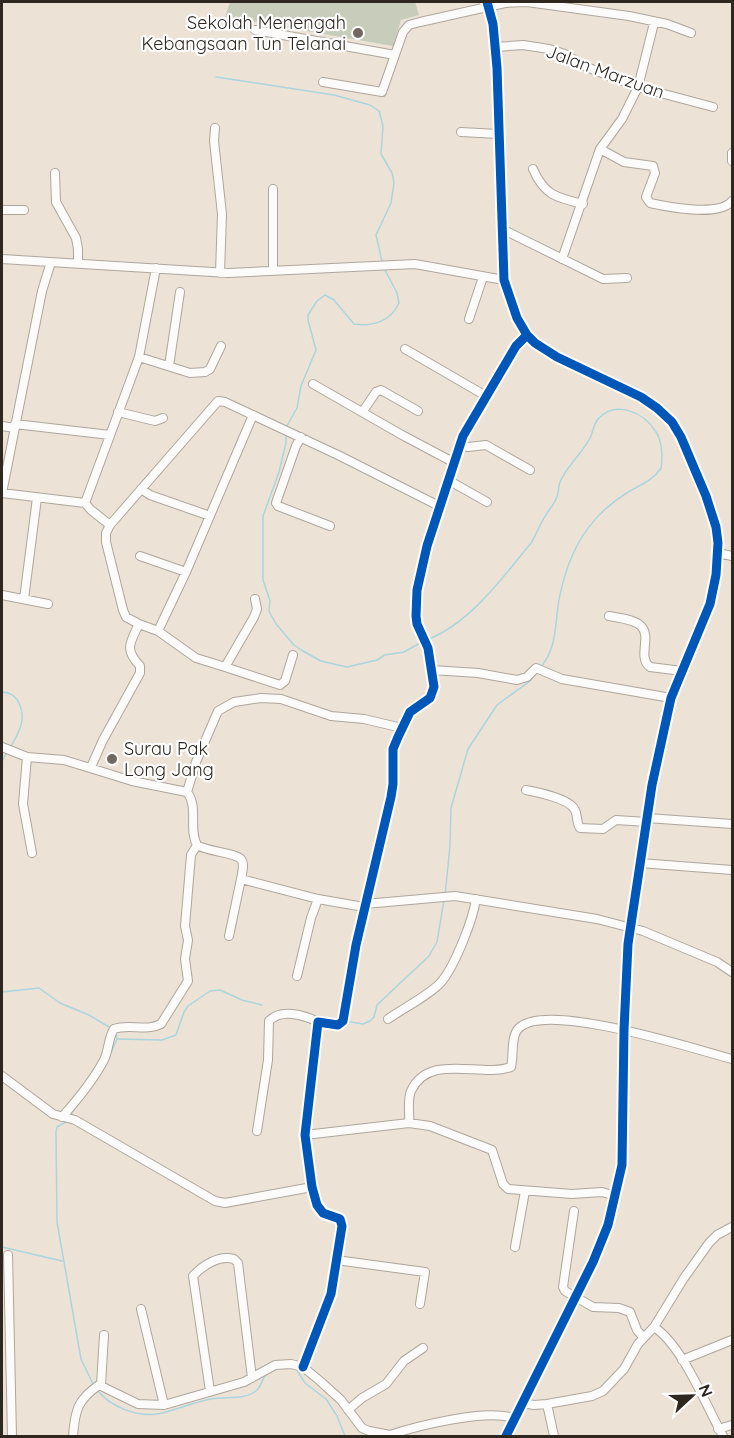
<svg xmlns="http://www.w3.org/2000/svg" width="734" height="1438" font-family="Quicksand,sans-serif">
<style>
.green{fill:#c7cdba}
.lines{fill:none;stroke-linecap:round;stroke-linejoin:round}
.stream{stroke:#abd5dc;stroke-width:1.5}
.minor-casing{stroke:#aea69d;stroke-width:10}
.minor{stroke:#fcfbf9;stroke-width:8}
.cycleway-casing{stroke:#fff;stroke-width:13}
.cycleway{stroke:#0057b8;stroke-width:9}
.poi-dot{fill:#71685f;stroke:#fff;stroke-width:2}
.labels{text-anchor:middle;stroke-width:4.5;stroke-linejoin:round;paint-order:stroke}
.poi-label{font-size:18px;fill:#2e271f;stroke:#fff;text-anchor:end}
.street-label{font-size:18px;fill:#2e271f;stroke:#fff}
</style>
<rect width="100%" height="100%" fill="#ede2d6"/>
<path class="green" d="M230 2H415L419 15 401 20 393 46 225 17Z"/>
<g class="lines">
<path class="stream" d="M216 77 334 95 370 105 379 111 383 126 381 154 392 173 394 183 391 203 376 235 382 261
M287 426 297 408 301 386 316 350 308 320V315L317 301 325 295 334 300 354 324C373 327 391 321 399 303L397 293 385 270
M286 433V443L279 472 263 516V580L270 601 269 611 276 624 294 645 303 651 321 661 347 667 377 660 385 655 404 652 422 642
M429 639C471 622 503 577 531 543 537 534 540 523 546 515 549 509 554 505 556 499 559 494 558 487 560 482 567 465 584 452 591 436 593 430 594 424 598 419 616 400 644 412 656 432 662 441 663 457 661 468 652 482 639 485 625 494 603 508 584 529 574 552 567 566 560 591 558 606 555 629 556 648 541 667
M2 692C18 692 25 710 21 725 19 733 14 741 10 748
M2 761 7 752
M445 895 450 846 451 808 468 749 497 705 530 681 535 674
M2 992 39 988 60 1003 89 1015 109 1027
M317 1016 340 1020
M345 1021 363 1024 370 1021 374 1017 377 1005 429 956 437 942 444 900
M118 1039 162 1040 176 1035 184 1012 188 1006 210 991 220 990 242 1000 262 1005
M108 1059 117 1039 115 1033
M70 1116 77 1105
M66 1122 57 1127 56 1132 57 1222 81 1359 93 1384
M2 1247 62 1261
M296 1369 305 1383 326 1399 337 1416 345 1436
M98 1391C111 1407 137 1417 157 1414 175 1411 193 1402 211 1399 225 1396 245 1401 257 1390 261 1386 263 1378 266 1374"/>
<g class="minor-casing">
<path id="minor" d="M487 2 493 24 497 68 504 280 517 318 527 335 535 343 557 357 641 397 657 408 672 422 681 437 706 496 716 527 718 543 716 575 710 604 671 698 652 785 628 944 624 1030 622 1165 608 1225 593 1262 506 1436
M255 30 395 55
M496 47 523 45 549 49 565 54 584 66 638 87 713 107
M323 82 382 92 403 32 409 25 420 22 505 3 527 2 629 16 667 24 691 33
M215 128 214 141 222 214 220 273
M461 132 498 134
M600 149 624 162 653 166 655 173 646 197 650 203C668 207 719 217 732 201
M732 153V161
M533 169C544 195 557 198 583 204
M55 173 56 202 76 238 78 249V263
M273 189V270
M2 210H24
M504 230 603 279 627 278
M2 259 228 273 415 264 504 280
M562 259 600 149 622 119 638 87 654 23
M51 262 42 291 2 493 85 503
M469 319 483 277
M405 349 486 396
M139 357 190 373 205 372 210 369 221 346
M169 366 180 292
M313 384 402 435 453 462
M363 411 376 392 381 390 418 411
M118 412 155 421 163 418
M15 424 110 435
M2 426 15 428
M301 437 296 446 276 503 278 506 330 526
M459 445 468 447 486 445 530 470
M448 480 487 502
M141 489 150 495 210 516
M110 525 91 510 85 503 139 357 156 268
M718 553 732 556
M140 556 186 572
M2 595 48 604
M24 599 37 498
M609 616C618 618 634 619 641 626 652 637 637 657 650 667L682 671
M139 624 126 617 123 610 106 542V533L110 525 218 401 225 402 340 456 439 506
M158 631 186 572 253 415
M225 667 280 685 285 681 293 655
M432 670 478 673 517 680 527 677 536 668 562 679 671 698
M2 747 27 757 64 760 132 781 187 792C199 807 188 829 197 845 208 852 234 852 241 859 245 864 242 873 241 879L318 899 364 907
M27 757 23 804 32 853
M91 767 103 740 140 673V666C124 649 130 643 139 624L158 631 196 658 225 667 254 617 257 609 255 599
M526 790C537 792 570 799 575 810 578 816 576 822 580 828L603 829 616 820 647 822
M187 792 196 762 218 711 234 702 261 698 281 699 331 716 364 719 402 728
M647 818 732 824
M640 863 732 870
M365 904 455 896 597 919 643 931 717 962 732 972
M229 936 241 879
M297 976 311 918 318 899
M388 1019C402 1009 433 993 442 981 455 965 473 920 476 899
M2 1076 53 1114 75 1120 215 1201 225 1203 312 1187
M62 1117C78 1099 93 1081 104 1060 109 1050 108 1038 114 1029 129 1023 146 1032 161 1024L188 981 185 959 188 940 185 926 191 855 197 845
M409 1123C410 1114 407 1100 411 1091 429 1052 481 1078 511 1067 514 1056 510 1035 520 1027 550 1002 694 1049 732 1059
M257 1131 268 1060 269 1021C281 1008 304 1015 318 1022
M305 1135 409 1123 430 1126 492 1150 503 1184 508 1189 572 1194 602 1192 616 1196
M574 1211 563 1287 565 1291 593 1307 619 1308 630 1312 637 1330 643 1337
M515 1247 525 1191
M8 1255 12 1436
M336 1260 425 1272 420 1304
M141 1309 164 1405
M654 1327C683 1346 706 1406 723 1436
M682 1360 732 1340
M303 1367 331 1294 342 1226 340 1219 323 1213 317 1205 312 1187 305 1135 318 1022 338 1025 343 1021 356 945 391 797 393 784V749L398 737 410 712 430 698 434 687 428 648 417 624 416 616 417 590 427 546 463 436 516 346 527 335
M101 1385 104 1335
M210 1391 193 1276C203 1265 219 1255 234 1259L238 1263 252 1378
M523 1403 534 1405 547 1404 592 1396 603 1391 624 1369 638 1344 654 1327 684 1278 709 1243 717 1235 732 1227
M547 1404 554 1436
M348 1410 362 1398 386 1384 404 1361 423 1348
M718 1429 732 1425
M73 1436C75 1411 77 1400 99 1385L138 1404 164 1405 244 1382 275 1365 291 1364 303 1367 320 1381 341 1400 362 1428 369 1431 390 1435
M387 1436C413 1427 490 1407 515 1419"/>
</g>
<use href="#minor" class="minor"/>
<g class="cycleway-casing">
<path id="cycleway" d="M487 2 493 24 497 68 504 280 517 318 527 335 535 343 557 357 641 397 657 408 672 422 681 437 706 496 716 527 718 543 716 575 710 604 671 698 652 785 628 944 624 1030 622 1165 608 1225 593 1262 506 1436
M303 1367 331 1294 342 1226 340 1219 323 1213 317 1205 312 1187 305 1135 318 1022 338 1025 343 1021 356 945 391 797 393 784V749L398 737 410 712 430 698 434 687 428 648 417 624 416 616 417 590 427 546 463 436 516 346 527 335"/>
</g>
<use href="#cycleway" class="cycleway"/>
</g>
<g class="poi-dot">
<circle cx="358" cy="33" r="6"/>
<circle cx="112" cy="759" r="6"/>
</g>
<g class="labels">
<g class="poi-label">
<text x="346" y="29">Sekolah Menengah<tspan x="346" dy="21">Kebangsaan Tun Telanai</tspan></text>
<text x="124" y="755" text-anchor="start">Surau Pak<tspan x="124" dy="21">Long Jang</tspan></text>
</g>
<g class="street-label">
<text transform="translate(605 72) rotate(20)" y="6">Jalan Marzuan</text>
</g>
</g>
<rect width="734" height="1438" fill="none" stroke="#2e271f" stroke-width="6"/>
<g transform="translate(692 1396) rotate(68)" stroke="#ffffff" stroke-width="4.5" paint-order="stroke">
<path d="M0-4.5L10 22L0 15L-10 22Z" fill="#2e271f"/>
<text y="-9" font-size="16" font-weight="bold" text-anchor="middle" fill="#2e271f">N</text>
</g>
</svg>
